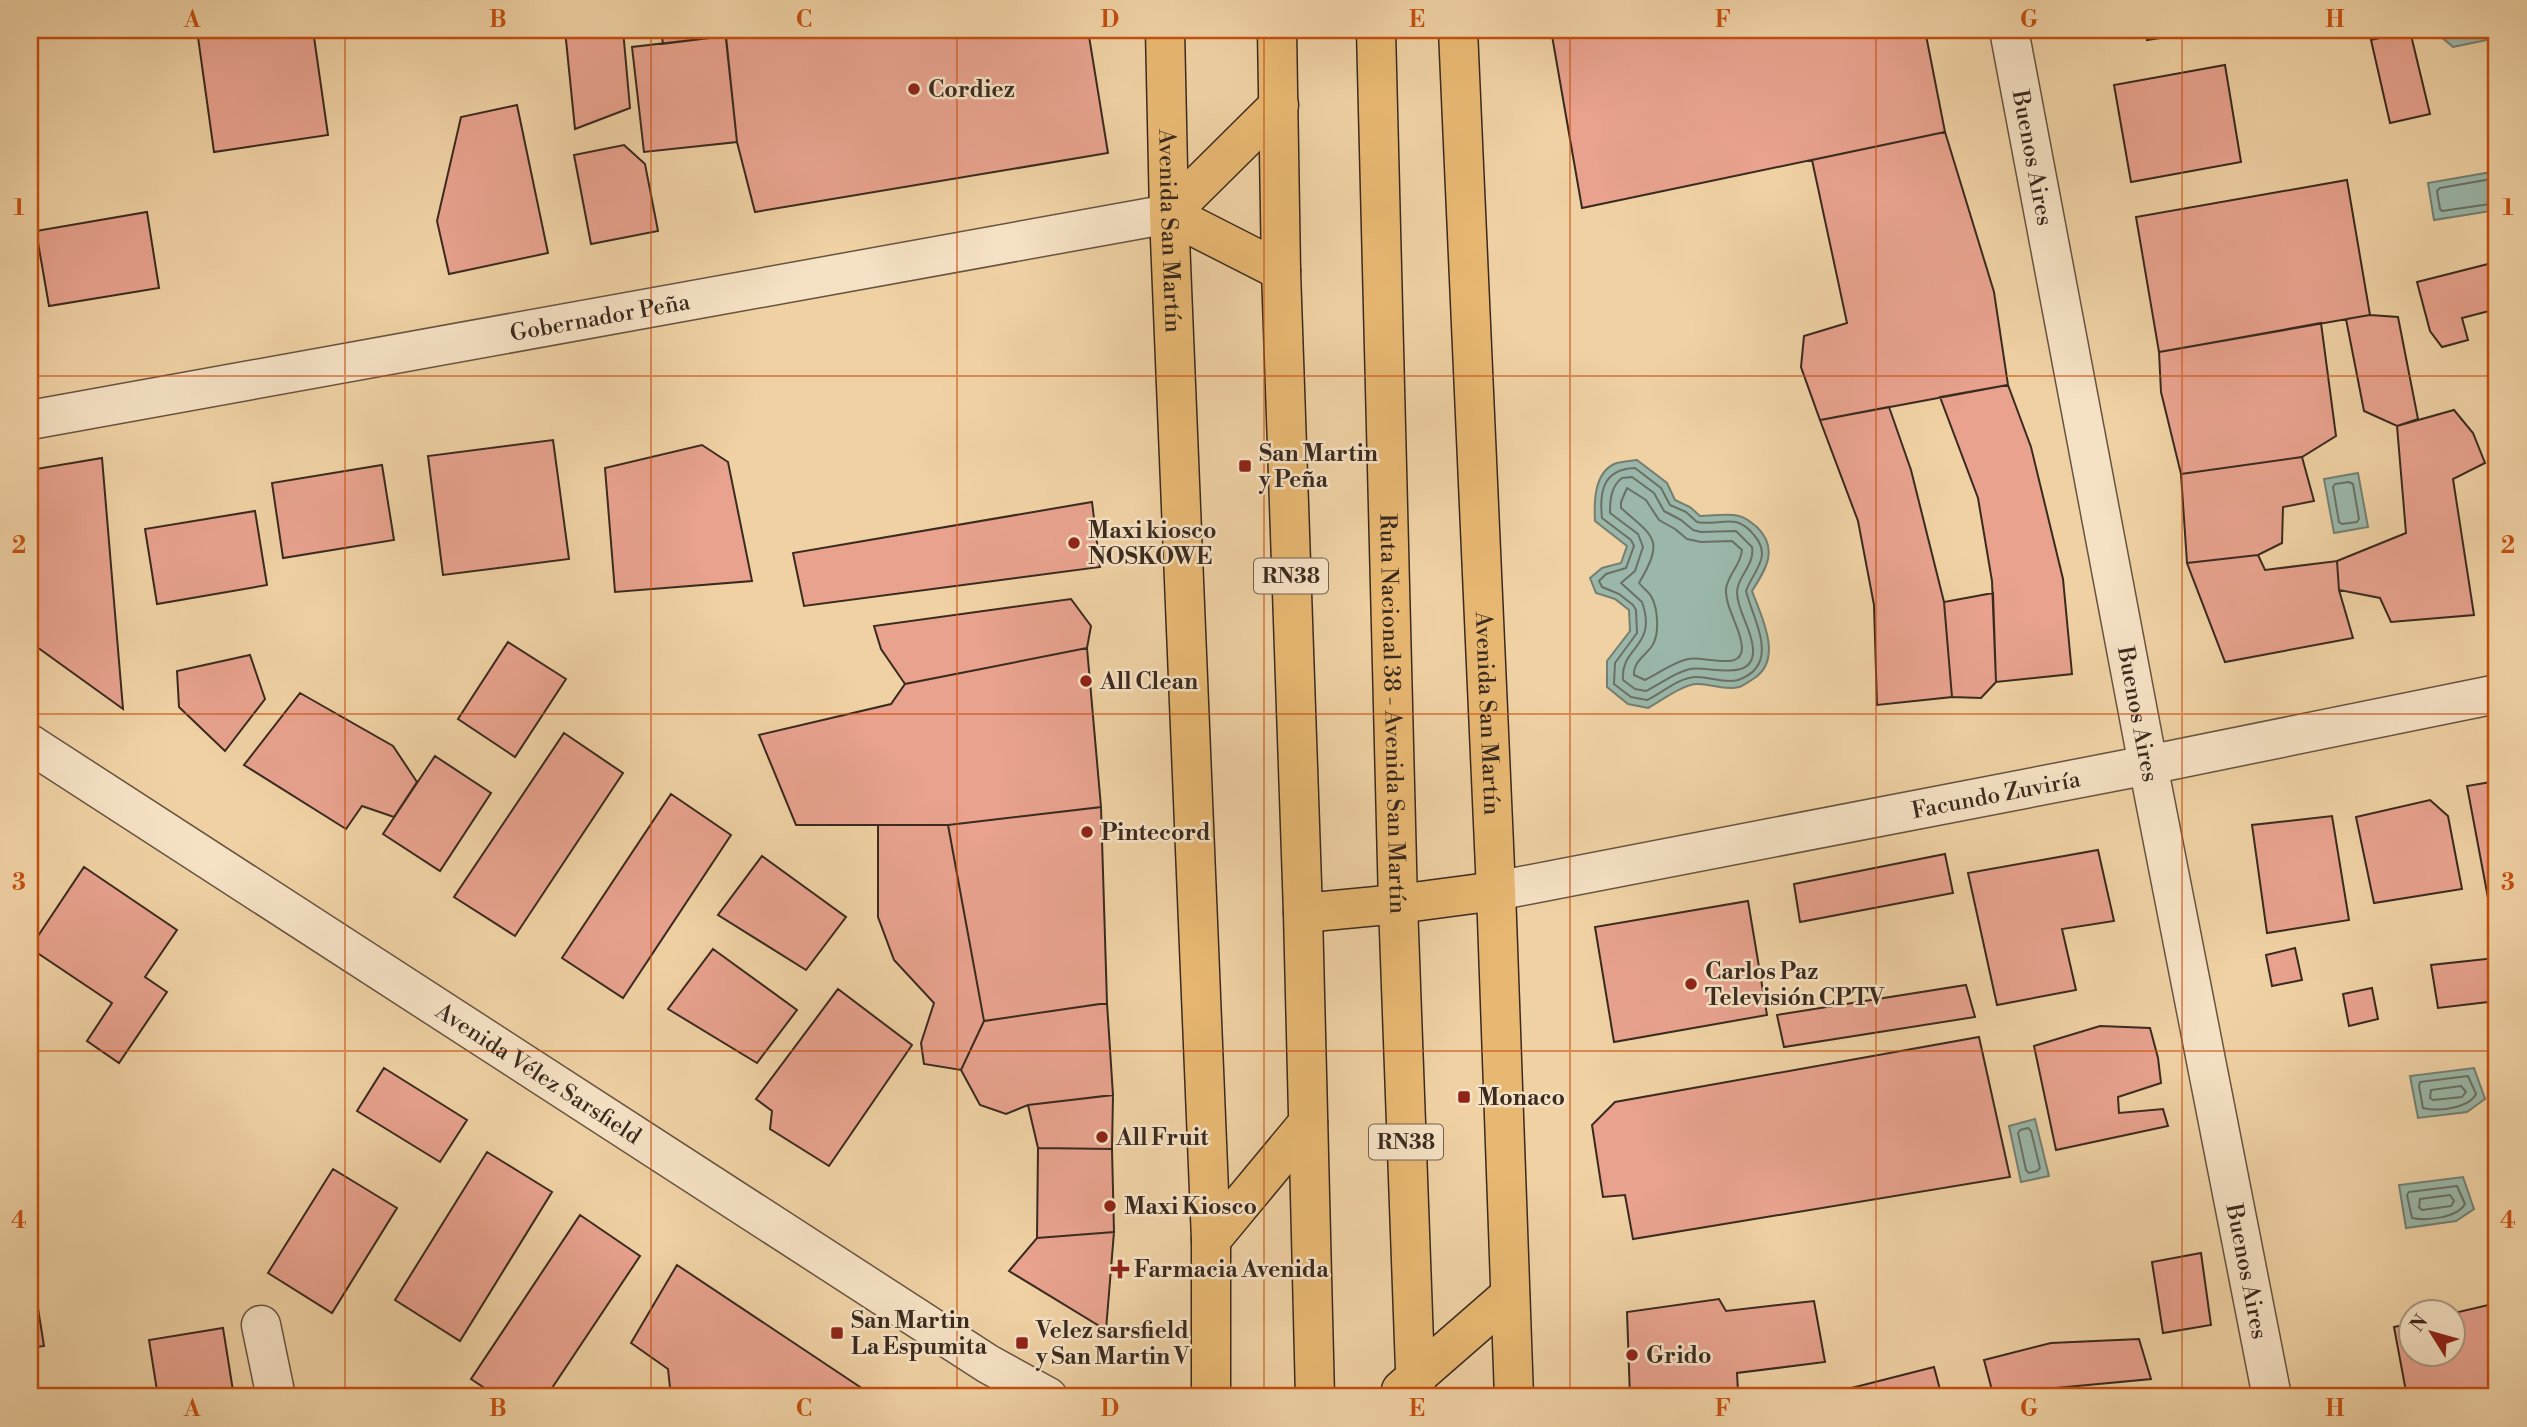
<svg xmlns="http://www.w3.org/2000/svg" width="2527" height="1427" font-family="'Libre Bodoni',serif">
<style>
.water{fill:#9ab7a9;stroke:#747f72;stroke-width:2}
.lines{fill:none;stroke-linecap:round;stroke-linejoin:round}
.shore{stroke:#6a7064;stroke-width:2}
.building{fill:#e8a28e;stroke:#3a2a1f;stroke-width:2}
.minor-casing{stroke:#675440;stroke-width:41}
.major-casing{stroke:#3a2a1f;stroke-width:41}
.minor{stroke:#f5e1c4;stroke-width:38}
.major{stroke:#e8b872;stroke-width:38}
.grid{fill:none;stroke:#c55010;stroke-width:2;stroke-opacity:0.55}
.poi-dot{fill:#8f2418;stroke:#f5e1c4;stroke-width:2.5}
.labels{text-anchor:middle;stroke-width:5;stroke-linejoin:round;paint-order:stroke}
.shield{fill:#f5e1c4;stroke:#726150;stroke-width:2}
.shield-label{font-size:21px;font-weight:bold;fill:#3a2a1f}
.poi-label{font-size:23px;font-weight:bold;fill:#3a2a1f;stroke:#f5e1c4;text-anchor:start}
.street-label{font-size:23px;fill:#3a2a1f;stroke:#f5e1c4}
.neatline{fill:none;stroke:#c55010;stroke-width:2.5}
.grid-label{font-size:23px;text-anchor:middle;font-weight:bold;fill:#c55010}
</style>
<rect width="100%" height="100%" fill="#efd1a4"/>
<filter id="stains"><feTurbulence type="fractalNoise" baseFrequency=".00286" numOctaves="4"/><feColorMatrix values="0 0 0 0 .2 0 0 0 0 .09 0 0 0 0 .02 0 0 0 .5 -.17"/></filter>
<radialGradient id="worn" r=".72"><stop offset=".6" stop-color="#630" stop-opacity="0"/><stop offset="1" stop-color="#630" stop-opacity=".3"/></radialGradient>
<path class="water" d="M2443 30H2497V38L2453 47 2440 36Z
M2497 171V210L2434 220 2428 183Z
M1637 460 1667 483 1675 500 1690 507 1700 516C1713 516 1727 513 1739 516 1745 517 1752 523 1757 527 1779 549 1766 569 1752 591 1762 618 1784 660 1753 679 1748 682 1743 686 1739 687 1724 691 1710 683 1696 684 1682 685 1661 701 1648 708L1628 704 1607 687V661L1630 631 1629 610 1615 599 1596 593 1590 578 1602 568 1621 563 1627 546 1595 521C1594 502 1594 474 1614 464 1621 461 1630 461 1637 460Z
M2358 473 2368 527 2334 533 2324 479Z
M2474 1068 2485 1099 2467 1112 2418 1118 2410 1076Z
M2035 1119 2049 1176 2021 1182 2009 1126Z
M2463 1177 2474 1209 2456 1221 2406 1228 2399 1185Z"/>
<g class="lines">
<path class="shore" d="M2497 178 2440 188 2437 191 2440 209 2442 211 2497 203
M1635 468 1661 488 1670 505 1686 512 1697 522C1710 525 1723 520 1736 522 1743 524 1750 530 1754 535 1773 557 1753 571 1746 591 1753 620 1782 665 1738 680 1723 684 1709 676 1695 677 1678 678 1662 693 1647 700L1631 697 1614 684 1615 663 1637 633 1636 610 1633 605 1619 594 1602 587 1599 581 1606 574 1626 568 1634 546 1631 540 1602 518C1599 490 1604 469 1635 468Z
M1622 478 1632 477 1654 493 1664 511 1681 520 1693 530 1701 532 1736 531 1752 547C1755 566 1737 576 1737 592 1737 611 1752 629 1753 649 1755 684 1706 665 1690 669 1673 673 1661 684 1646 691L1635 689 1623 680C1620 646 1658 648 1642 602L1621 583 1635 571 1643 547 1638 534 1610 513C1610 500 1611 486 1622 478Z
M2349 482 2353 484 2359 519 2357 522 2342 524 2339 522 2333 487 2335 484Z
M1627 488 1646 500 1659 520 1675 529 1687 539 1701 542 1732 541 1742 550C1741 565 1728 574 1726 589 1725 606 1738 624 1741 641 1749 675 1704 655 1688 659 1671 663 1660 673 1645 680L1634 675C1633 662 1645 656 1652 646 1660 634 1658 608 1651 596 1648 591 1643 588 1639 583 1665 539 1654 537 1621 508V502Z
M2468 1076 2476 1094C2469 1108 2438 1112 2423 1108L2419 1086 2420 1082Z
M2461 1086 2466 1092 2462 1097 2433 1100 2430 1098 2431 1090Z
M2028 1128 2031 1131 2040 1168 2037 1171 2029 1173 2026 1170 2018 1133 2020 1130Z
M2457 1186 2465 1204C2457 1218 2427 1221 2412 1218L2407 1195 2409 1192Z
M2450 1195 2454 1201 2451 1206 2422 1210 2419 1207 2420 1199Z"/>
</g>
<path class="building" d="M197 30H313L328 135 214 152Z
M565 30H623L630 108 575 129Z
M661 30H725L726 36 663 44Z
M725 30H1088L1108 153 755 212 737 142Z
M1551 30H1925L1945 132 1582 208Z
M2147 30H2211L2147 40Z
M2410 31 2430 114 2390 123 2371 40Z
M726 36 737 142 644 152 632 47Z
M2225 65 2241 162 2131 182 2114 85Z
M517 105 548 253 449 274 437 221 461 117Z
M1945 132 1994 292 2008 385 1820 420 1801 367 1804 336 1847 323 1812 160Z
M624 145 645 164 658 231 591 244 574 155Z
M2347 180 2370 315 2159 352 2136 217Z
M147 212 159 288 49 306 36 231Z
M2492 263 2497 284V309L2462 318 2468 340 2442 347 2430 331 2417 282Z
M2370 315 2398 317 2418 419 2397 426 2364 411 2346 319Z
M2321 323 2336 436 2302 457 2181 474 2161 392 2159 352Z
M2008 385 2031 447 2063 579 2072 674 1996 682 1992 581 1978 498 1940 397Z
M1889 407 1911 470 1944 602 1952 697 1877 705 1874 605 1858 521 1820 420Z
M2454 410 2473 433 2485 463 2453 479 2474 615 2391 622 2380 598 2339 590 2337 561 2406 533 2397 426Z
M553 440 569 559 443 575 428 456Z
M702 445 728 462 752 581 615 592 605 468Z
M2302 457 2314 501 2283 507 2282 543 2258 555 2187 563 2181 474Z
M102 458 123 709 30 642V470Z
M382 465 394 540 283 558 272 483Z
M1092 502 1100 567 804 606 793 553Z
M255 511 267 585 157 604 145 529Z
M2258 555 2265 570 2337 561 2339 590 2353 638 2225 662 2187 563Z
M1993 593 1996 682 1981 698 1952 697 1944 602Z
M1071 599 1091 626 1087 648 905 684 881 649 874 626Z
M508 642 566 679 515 757 458 719Z
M1087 648 1101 807 948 825H796L759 735 891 704 905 684Z
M250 655 265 699 225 751 179 707 177 671Z
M300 693 393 746 417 782 394 817 362 806 346 829 244 765Z
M564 733 623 773 515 936 454 897Z
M435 756 491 793 440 871 383 834Z
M2497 781V897L2488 898 2467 786Z
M671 794 731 835 623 998 562 958Z
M2430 800 2448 816 2462 889 2374 903 2356 817Z
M1101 807 1107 1003 984 1021 948 825Z
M2332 816 2349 920 2267 933 2252 825Z
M878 825H948L984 1021 961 1070 924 1064 921 1043 934 1003 894 960 878 917Z
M2098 850 2114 921 2062 929 2076 990 1997 1005 1968 873Z
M1945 854 1953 893 1800 922 1794 884Z
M762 856 846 917 806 970 718 915Z
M84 867 177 930 145 977 167 992 119 1063 87 1041 112 1003 30 948Z
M1748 901 1767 1015 1614 1042 1595 927Z
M2295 948 2302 980 2272 986 2266 955Z
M713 949 797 1010 757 1063 668 1009Z
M2495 958 2497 995 2488 1002 2438 1008 2431 965Z
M1966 985 1975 1017 1784 1047 1777 1015Z
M2372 988 2378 1019 2349 1026 2343 994Z
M838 989 912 1045 829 1166 770 1129 772 1111 756 1099Z
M1107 1003 1113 1095 1028 1105 1006 1114 980 1105 961 1070 984 1021Z
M2100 1026 2150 1028 2158 1058 2161 1083 2118 1097 2119 1113 2163 1109 2168 1126 2056 1150 2034 1046Z
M1979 1037 2010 1177 1633 1239 1625 1195 1603 1197 1592 1125 1615 1102Z
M384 1068 467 1120 440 1162 357 1111Z
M1113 1095 1112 1149 1038 1148 1028 1105Z
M1038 1148 1112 1149 1114 1232 1037 1238Z
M487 1152 552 1192 460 1341 395 1300Z
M333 1169 397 1208 332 1313 268 1273Z
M2497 1190V1211L2489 1191Z
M580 1215 640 1256 546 1397H498L471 1379Z
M1114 1232 1106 1330 1009 1271 1037 1238Z
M2201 1253 2211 1325 2163 1333 2152 1262Z
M677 1265 875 1397H671L668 1369 631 1343Z
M30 1271H32L44 1346 30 1348Z
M1719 1299 1726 1311 1814 1301 1825 1362 1737 1373 1738 1391 1696 1397H1630L1627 1312Z
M2497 1303V1397H2407L2394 1327 2412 1323V1354H2454V1313Z
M223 1328 234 1397H158L149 1340Z
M2139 1339 2151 1379 1993 1394 1984 1360 2051 1343Z
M1934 1367 1942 1397H1816Z"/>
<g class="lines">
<g class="minor-casing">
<g id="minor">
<path id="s1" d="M2009 30 2148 765 2272 1397"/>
<path id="s2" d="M30 420 1169 214"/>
<path id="s3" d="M30 744 988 1364 1048 1397"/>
<path id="s4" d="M1496 891 2148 765 2497 694"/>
<path d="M261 1325 276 1397"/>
</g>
</g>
<g class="major-casing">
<g id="major">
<path id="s5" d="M1165 30 1169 214 1211 1240V1397"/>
<path d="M1277 30 1281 271 1303 913 1315 1397"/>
<path id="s6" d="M1376 30 1398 904 1416 1397"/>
<path id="s7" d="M1458 30 1496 891 1514 1397"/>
<path d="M1279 105 1169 214 1281 271"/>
<path d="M1303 913 1398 904 1496 891"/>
<path d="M1211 1240 1308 1123"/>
<path d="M1401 1390 1510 1295"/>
</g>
</g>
<use href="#minor" class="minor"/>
<use href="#major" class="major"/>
</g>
<path class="grid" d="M345 30V1397M651 30V1397M957 30V1397M1264 30V1397M1570 30V1397M1876 30V1397M2182 30V1397M30 376H2497M30 714H2497M30 1051H2497"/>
<g class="poi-dot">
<circle cx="914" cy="89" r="7"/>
<rect x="1238" y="459" width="14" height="14" rx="3.5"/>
<circle cx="1074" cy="543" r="7"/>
<circle cx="1086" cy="681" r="7"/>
<circle cx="1087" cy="832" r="7"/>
<circle cx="1691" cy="984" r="7"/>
<rect x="1457" y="1090" width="14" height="14" rx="3.5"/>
<circle cx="1102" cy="1137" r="7"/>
<circle cx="1110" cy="1206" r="7"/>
<path d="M1116.5 1258.5h7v7h7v7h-7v7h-7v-7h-7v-7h7z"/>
<rect x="830" y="1326" width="14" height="14" rx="3.5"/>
<rect x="1015" y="1336" width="14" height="14" rx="3.5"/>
<circle cx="1632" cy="1355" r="7"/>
</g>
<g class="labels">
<g class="shield">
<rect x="1254" y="558.5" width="74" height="35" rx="5"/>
<rect x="1369" y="1124.5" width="74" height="35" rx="5"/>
</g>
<g class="shield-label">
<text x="1291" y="583">RN38</text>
<text x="1406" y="1149">RN38</text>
</g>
<g class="poi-label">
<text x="928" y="97">Cordiez</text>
<text x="1259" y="461">San Martin<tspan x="1259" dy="26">y Peña</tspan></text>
<text x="1088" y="538">Maxi kiosco<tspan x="1088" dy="26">NOSKOWE</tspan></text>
<text x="1100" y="689">All Clean</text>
<text x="1101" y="840">Pintecord</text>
<text x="1705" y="979">Carlos Paz<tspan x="1705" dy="26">Televisión CPTV</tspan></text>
<text x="1478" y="1105">Monaco</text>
<text x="1116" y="1145">All Fruit</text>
<text x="1124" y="1214">Maxi Kiosco</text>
<text x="1134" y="1277">Farmacia Avenida</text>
<text x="851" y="1328">San Martin<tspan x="851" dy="26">La Espumita</tspan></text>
<text x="1036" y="1338">Velez sarsfield<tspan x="1036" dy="26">y San Martin V</tspan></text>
<text x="1646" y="1363">Grido</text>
</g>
<g class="street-label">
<text dy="8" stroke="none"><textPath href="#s1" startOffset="130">Buenos Aires</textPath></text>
<text dy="8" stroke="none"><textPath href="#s5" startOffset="201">Avenida San Martín</textPath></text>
<text dy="8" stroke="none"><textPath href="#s2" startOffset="579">Gobernador Peña</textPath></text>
<text dy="8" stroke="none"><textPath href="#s7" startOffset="684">Avenida San Martín</textPath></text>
<text dy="8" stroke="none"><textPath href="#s6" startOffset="684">Ruta Nacional 38 - Avenida San Martín</textPath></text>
<text dy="8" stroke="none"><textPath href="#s1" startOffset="696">Buenos Aires</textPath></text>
<text dy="8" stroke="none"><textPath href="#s4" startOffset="509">Facundo Zuviría</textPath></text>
<text dy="8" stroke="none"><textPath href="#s3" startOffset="606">Avenida Vélez Sarsfield</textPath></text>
<text dy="8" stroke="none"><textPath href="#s1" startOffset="1264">Buenos Aires</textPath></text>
</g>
</g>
<rect width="2527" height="1427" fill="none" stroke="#efd1a4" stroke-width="77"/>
<g transform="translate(2432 1333) rotate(307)"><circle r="33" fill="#f5e1c4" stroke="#aa9882" stroke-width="2"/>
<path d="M0-5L12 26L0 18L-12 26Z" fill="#8f2418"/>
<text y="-10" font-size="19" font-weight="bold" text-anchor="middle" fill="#3a2a1f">N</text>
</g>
<rect x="38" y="38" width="2450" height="1350" class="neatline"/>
<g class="grid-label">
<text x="192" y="27">A</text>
<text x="498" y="27">B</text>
<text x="804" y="27">C</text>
<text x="1110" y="27">D</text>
<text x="1417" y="27">E</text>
<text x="1723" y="27">F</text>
<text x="2029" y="27">G</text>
<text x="2335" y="27">H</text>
<text x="19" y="215">1</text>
<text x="2508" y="215">1</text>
<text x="19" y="553">2</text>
<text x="2508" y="553">2</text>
<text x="19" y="890">3</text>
<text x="2508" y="890">3</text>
<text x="19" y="1228">4</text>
<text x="2508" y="1228">4</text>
<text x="192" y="1416">A</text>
<text x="498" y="1416">B</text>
<text x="804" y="1416">C</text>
<text x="1110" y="1416">D</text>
<text x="1417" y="1416">E</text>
<text x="1723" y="1416">F</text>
<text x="2029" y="1416">G</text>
<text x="2335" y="1416">H</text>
</g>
<rect width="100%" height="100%" filter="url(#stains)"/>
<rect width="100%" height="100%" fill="url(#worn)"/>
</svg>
